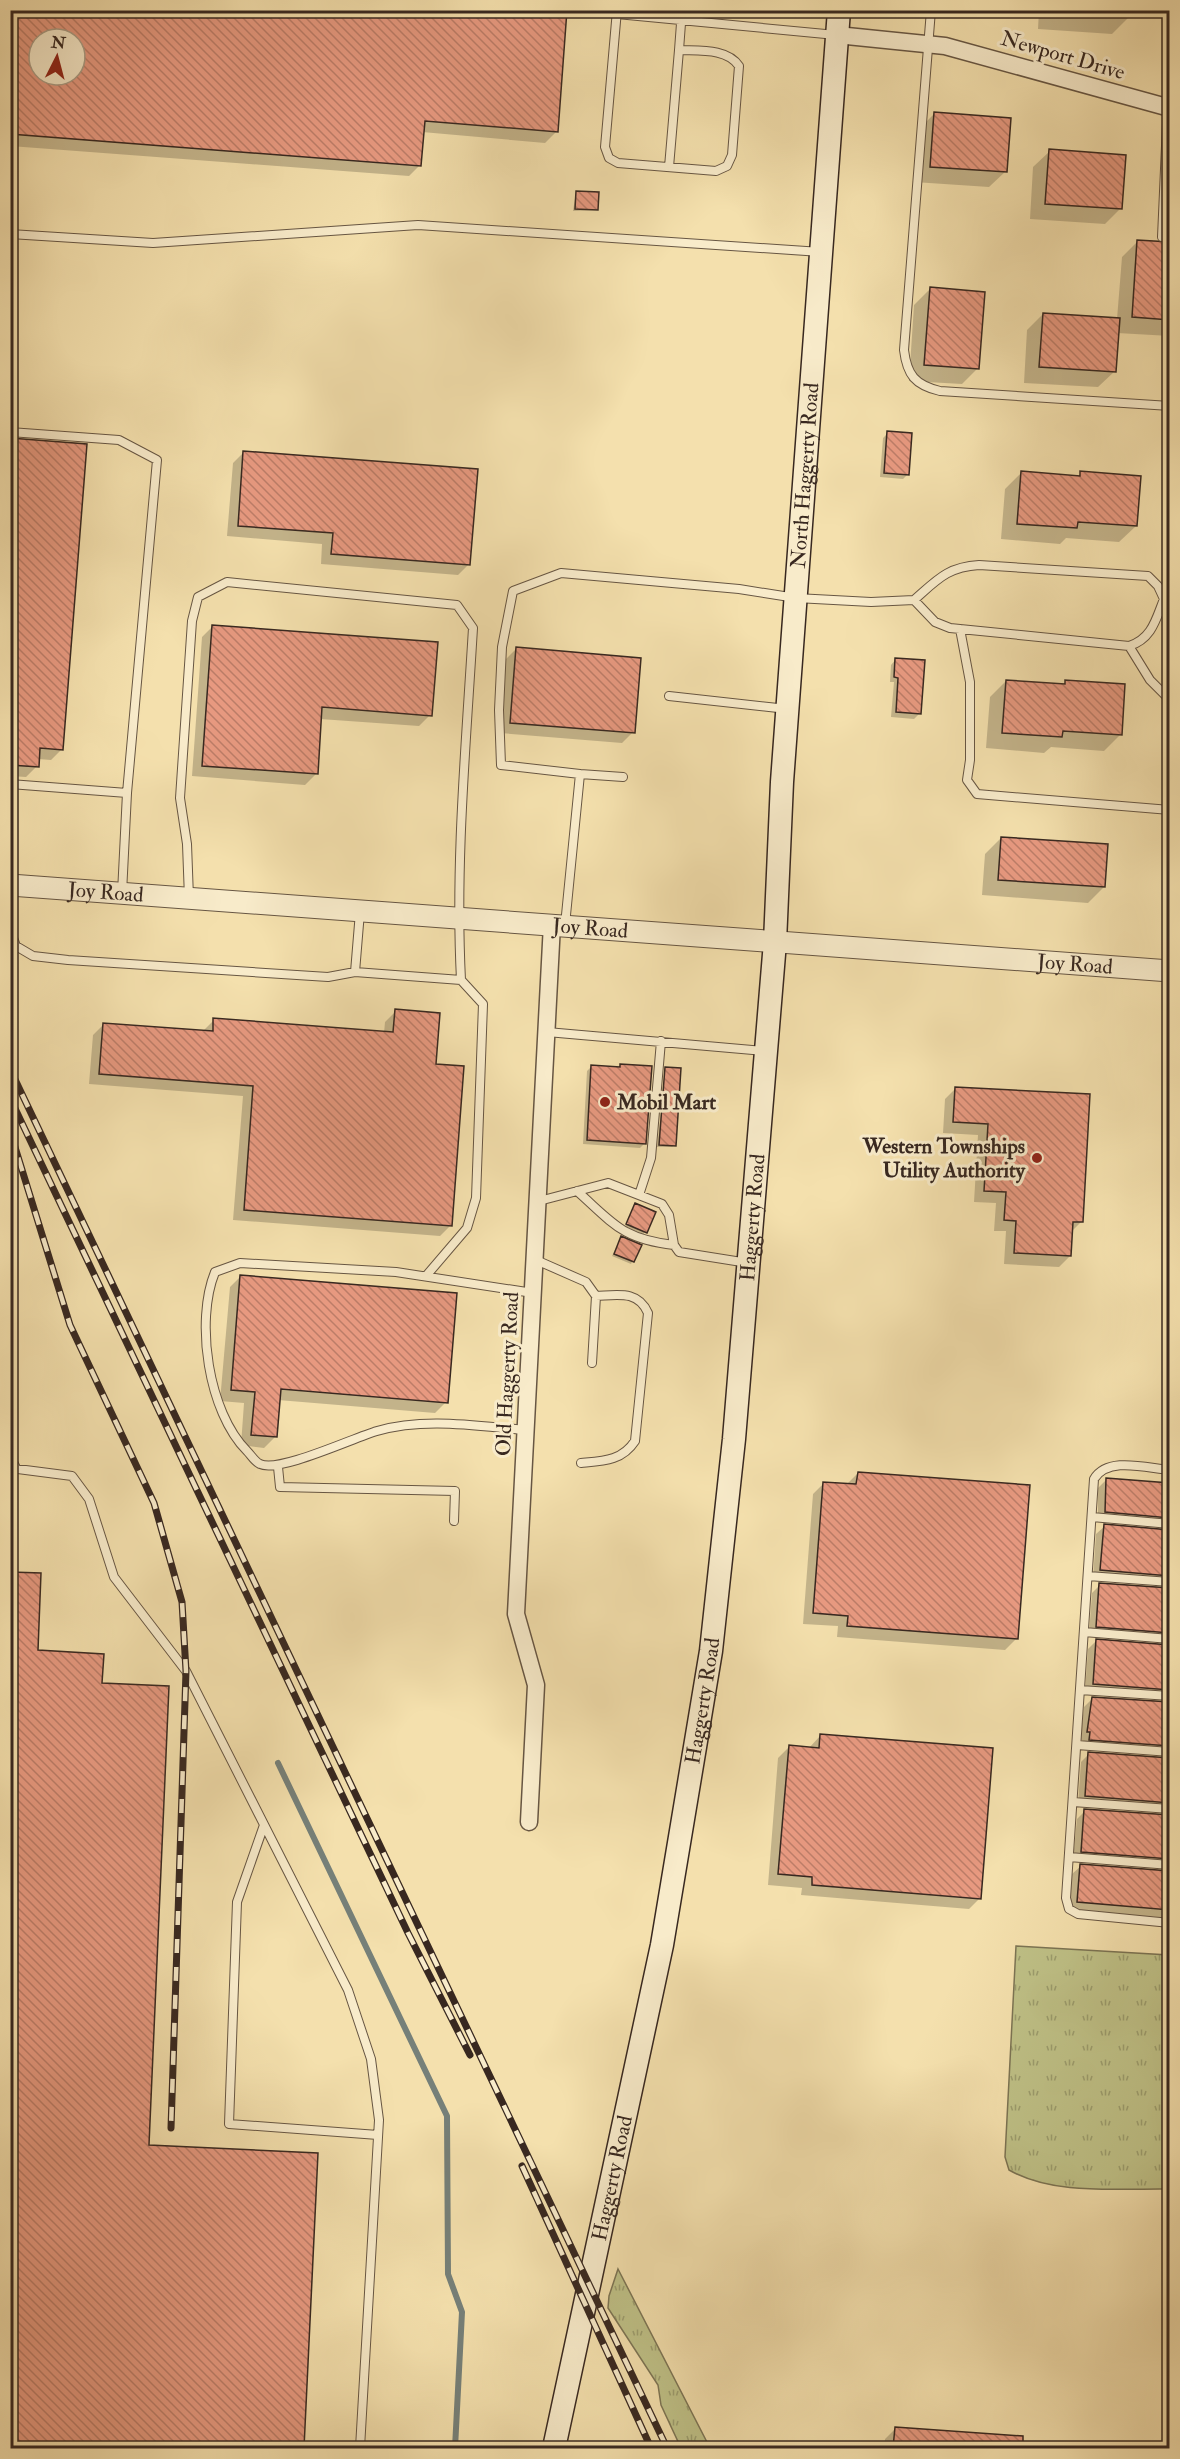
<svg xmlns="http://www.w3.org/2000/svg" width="1180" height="2459" font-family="'IM FELL Double Pica',serif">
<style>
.grass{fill:url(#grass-tufts);stroke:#7c7454;stroke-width:1.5}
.shadow{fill:#0003;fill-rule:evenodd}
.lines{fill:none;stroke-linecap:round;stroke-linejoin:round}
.stream{stroke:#768079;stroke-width:6}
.building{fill:url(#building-back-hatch);stroke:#382820;stroke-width:1.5;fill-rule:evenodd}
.service-casing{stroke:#675643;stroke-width:10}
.minor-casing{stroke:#675643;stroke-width:19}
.tertiary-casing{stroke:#675643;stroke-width:23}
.secondary-casing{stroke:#382820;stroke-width:25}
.service{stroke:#f8ebca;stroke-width:8}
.minor{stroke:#f8ebca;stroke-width:16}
.tertiary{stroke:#f8ebca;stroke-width:21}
.secondary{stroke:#f8ebca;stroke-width:22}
.rail-casing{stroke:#382820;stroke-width:7}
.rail{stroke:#f8ebca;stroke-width:4.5;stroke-dasharray:14;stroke-linecap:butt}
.poi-dot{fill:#8f2418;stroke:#f8ebca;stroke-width:2}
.labels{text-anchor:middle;stroke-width:6;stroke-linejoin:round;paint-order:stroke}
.street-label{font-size:21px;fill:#382820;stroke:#f8ebca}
.poi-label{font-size:21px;font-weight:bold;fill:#382820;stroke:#f8ebca;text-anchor:start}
</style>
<defs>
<pattern id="grass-tufts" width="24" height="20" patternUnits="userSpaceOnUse" patternTransform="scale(1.5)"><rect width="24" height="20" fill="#bfc187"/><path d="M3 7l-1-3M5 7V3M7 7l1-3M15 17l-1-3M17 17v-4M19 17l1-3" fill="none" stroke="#9c9d6e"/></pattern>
<pattern id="building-back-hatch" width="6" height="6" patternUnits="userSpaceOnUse" patternTransform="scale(1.5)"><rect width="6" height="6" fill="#e79980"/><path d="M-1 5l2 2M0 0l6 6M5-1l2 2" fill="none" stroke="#bc7d68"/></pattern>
</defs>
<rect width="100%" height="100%" fill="#f4e0ad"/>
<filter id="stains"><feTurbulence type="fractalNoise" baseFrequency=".00333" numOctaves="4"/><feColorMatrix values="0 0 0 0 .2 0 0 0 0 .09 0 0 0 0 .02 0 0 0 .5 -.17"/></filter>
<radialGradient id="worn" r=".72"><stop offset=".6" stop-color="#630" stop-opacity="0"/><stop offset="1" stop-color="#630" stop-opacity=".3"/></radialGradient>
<path class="grass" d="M1016 1946 1169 1955V2189C1118 2188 1055 2196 1009 2170L1005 2157Z
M618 2269 710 2448H681L661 2405 658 2385 608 2308 609 2296Z"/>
<path class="shadow" d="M10 10 556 132 545 143 422 132 420 165 409 176 10 146ZM39 39H75V75H39Z
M1039 10H1129L1128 18 1112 34 1038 29Z
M934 114 1006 171 989 187 914 182 918 130Z
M1050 151 1121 208 1105 224 1030 219 1033 167Z
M576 192 596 210 573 211Z
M1138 241 1170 243V336L1117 333 1115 371 1098 387 1024 383 1027 330 1043 314 1117 319 1122 257Z
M930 289 978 368 962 384 909 381 914 305Z
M888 433 908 474 903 479 880 477 883 438Z
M10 440 62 749 51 760 38 759 37 766 26 777 10 776Z
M244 452 469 564 458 575 321 564 322 544 227 536 233 463Z
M1021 473 1077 477 1081 473 1136 526 1119 542 1066 538 1060 544 1001 539 1005 489Z
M213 626 430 715 419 726 320 719 316 774 305 785 192 776 202 637Z
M516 649 633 732 622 743 500 733 505 660Z
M896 659 919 714 914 719 891 717 894 682H890L891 665Z
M1006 681 1062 686 1066 682 1120 735 1104 751 1051 747 1044 753 986 748 990 697Z
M1001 838 1104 887 1088 903 982 895 985 854Z
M396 1011 434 1065 451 1225 440 1236 233 1220 243 1096 89 1084 93 1035 104 1024 203 1031 214 1020 384 1033 385 1022Z
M591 1067 644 1144 640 1148 583 1144 587 1071Z
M666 1069 675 1145 672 1147H657Z
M956 1088 1082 1221 1071 1232 1070 1256 1059 1267 1004 1264 1006 1231H994L996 1203 974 1202 978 1135 943 1133 945 1099Z
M634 1207 654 1213 643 1235 625 1227Z
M621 1238 640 1246 631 1264 612 1256Z
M241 1276 446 1402 435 1413 278 1400 275 1437 264 1448 241 1445 244 1403 220 1401 230 1287Z
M858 1473 1016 1639 1005 1650 837 1637 838 1626 803 1624 813 1494 824 1483 847 1484Z
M1107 1479 1170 1484V1918L1069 1910 1072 1874 1081 1866 1168 1873 1162 1866 1073 1859 1077 1819 1085 1811 1168 1817 1162 1810 1078 1804 1081 1762 1089 1754 1168 1760 1162 1753 1082 1747V1740H1080L1084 1707 1092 1699 1168 1704 1162 1697 1085 1692 1088 1649 1096 1641 1168 1647 1162 1640 1089 1634 1092 1593 1100 1585 1168 1590 1162 1583 1093 1578 1096 1534 1105 1526 1168 1532 1162 1525 1098 1520V1488Z
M10 1573 36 1652 101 1685 147 2147 316 2154 303 2448H10Z
M820 1736 980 1898 969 1909 801 1895 802 1888 768 1885 778 1758 789 1747 809 1748Z
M896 2428 1009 2436V2448H884L885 2439Z"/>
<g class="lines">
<path class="stream" d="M278 1763 447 2116 448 2274 462 2312 455 2448"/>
</g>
<path class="building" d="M10 10H567L558 132 425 121 421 166 10 134ZM39 39H75V75H39Z
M934 112 1011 118 1007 172 930 167Z
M1049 149 1126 155 1122 209 1045 204Z
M576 191 599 192 598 210 575 209Z
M1137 240 1170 242V320L1132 317Z
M930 287 985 292 979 369 924 365Z
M1043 313 1120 318 1116 372 1039 367Z
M887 431 912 433 909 475 884 473Z
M10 438 87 444 63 750 40 748 39 767 10 765Z
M243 451 478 469 470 565 331 554 333 533 238 526Z
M1021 471 1080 476V471L1141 476 1137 526 1078 522 1077 528 1017 524Z
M212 625 438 642 432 716 322 707 318 774 202 766Z
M516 647 641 658 635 733 510 723Z
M895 658 925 660 921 714 896 712 898 678 894 677Z
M1006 680 1065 684V680L1125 684 1122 735 1063 731 1062 737 1002 733Z
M1001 837 1108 844 1105 887 998 880Z
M395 1009 440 1013 436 1064 464 1066 452 1226 244 1210 253 1086 99 1074 103 1023 213 1031V1018L393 1032Z
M620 1064 652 1066 646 1144 587 1140 591 1065 620 1067Z
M665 1067 681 1068 676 1146 659 1145Z
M955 1087 1090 1094 1083 1222H1073L1071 1256 1014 1253 1016 1221 1004 1220 1006 1192 984 1191 988 1124 953 1122Z
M635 1203 656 1212 647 1233 626 1224Z
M621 1236 642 1245 634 1262 614 1254Z
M240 1275 457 1293 448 1403 281 1389 277 1437 251 1435 255 1392 231 1390Z
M858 1472 1030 1485 1018 1639 847 1626 848 1616 813 1613 823 1482 856 1484Z
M1106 1478 1170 1483V1518L1105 1512Z
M1104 1524 1170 1530V1576L1100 1570Z
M10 1572 41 1573 38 1650 104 1654 102 1683 169 1686 149 2145 318 2153 304 2448H10Z
M1099 1583 1170 1588V1633L1096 1627Z
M1096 1639 1170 1645V1690L1093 1684Z
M1092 1697 1170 1702V1746L1089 1740 1090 1732H1087Z
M820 1734 993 1748 981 1899 812 1885V1877L778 1874 789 1745 819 1748Z
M1088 1752 1170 1758V1803L1085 1796Z
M1084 1809 1170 1815V1859L1081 1852Z
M1080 1864 1170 1871V1910L1077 1902Z
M895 2427 1023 2436V2448H893Z"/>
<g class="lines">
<g class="service-casing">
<path id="service" d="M617 10 605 147 609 158 618 163 716 171 727 166 732 155 739 66C727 48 699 51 679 50L682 10
M931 10 904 350C907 375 915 385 940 391L1170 406
M617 14 836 35
M669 167 679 50
M10 234 153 243 418 225 821 252
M1162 237 1170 55
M10 432 119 440 157 460 127 793 122 893
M960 629 970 682V760L967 780 977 794 1170 810
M1129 646 1150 680 1170 700
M669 696 787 709
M580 774 501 765 499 710 502 647 513 591 561 573 739 589 796 598 871 602 914 600 935 622 950 628 1129 646C1152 639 1156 619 1164 599L1158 586 1148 576 979 565C947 567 937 580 914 600
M10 784 127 793
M565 925 580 774 623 777
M10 930 16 946 33 956 68 960 328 977 355 972 461 980C455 863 466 745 473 628L457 605 227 582 198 597 192 621 180 798 187 844 189 898
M355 972 360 912
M547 1032 765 1051
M577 1191C614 1224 622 1239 674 1245
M639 1195 651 1158 661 1041
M539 1201 608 1183 662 1204 669 1215 674 1245 679 1252 748 1263
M536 1260 586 1282 596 1296 592 1363
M426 1276 467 1228 476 1198 483 1004 461 980
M526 1430C477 1426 424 1417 377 1431 353 1438 279 1473 260 1464 255 1462 251 1455 247 1451 208 1412 195 1321 215 1272L240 1263 396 1272 533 1293
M10 1456 16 1468
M581 1463C603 1461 622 1461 635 1441L648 1313C638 1290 618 1295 596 1296
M278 1467 280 1487 455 1491 454 1521
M10 1468 72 1476 89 1499 114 1577 186 1671 348 1990 371 2059 379 2120 360 2448
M1170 1470C1146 1468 1108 1456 1094 1479L1066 1898 1069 1909 1078 1914 1170 1923
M1092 1517 1170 1524
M1088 1576 1170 1582
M1084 1632 1170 1639
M1080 1690 1170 1696
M1077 1745 1170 1752
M1073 1802 1170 1809
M264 1825 237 1902 229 2124 378 2135
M1069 1857 1170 1865"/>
</g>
<g class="minor-casing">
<path id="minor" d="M837 35 945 46 1170 108
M529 1822 536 1685 516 1614 552 924"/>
</g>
<g class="tertiary-casing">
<g id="tertiary">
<path id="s1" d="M10 885 1170 971"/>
</g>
</g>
<g class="secondary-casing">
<g id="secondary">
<path id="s2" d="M554 2448 662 1945 711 1651 734 1439 775 942 782 782 839 10"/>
</g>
</g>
<use href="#service" class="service"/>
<use href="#minor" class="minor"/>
<use href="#tertiary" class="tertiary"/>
<use href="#secondary" class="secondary"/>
<g class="rail-casing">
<path id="rail" d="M10 1069 667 2448
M10 1098 408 1933 470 2055
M10 1131 70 1325 154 1503 182 1602 186 1671 171 2128
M522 2166 651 2448"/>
</g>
<use href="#rail" class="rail"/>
</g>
<g class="poi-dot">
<circle cx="605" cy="1102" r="6"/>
<circle cx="1037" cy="1158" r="6"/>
</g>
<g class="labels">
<g class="street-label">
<text transform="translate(1063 55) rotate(16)" y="7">Newport Drive</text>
<text dy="7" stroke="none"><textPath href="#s2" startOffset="1992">North Haggerty Road</textPath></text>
<text dy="7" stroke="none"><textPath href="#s1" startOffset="96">Joy Road</textPath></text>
<text dy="7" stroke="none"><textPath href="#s1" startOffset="582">Joy Road</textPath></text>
<text dy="7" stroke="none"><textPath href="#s1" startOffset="1068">Joy Road</textPath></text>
<text dy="7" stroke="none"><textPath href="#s2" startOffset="1248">Haggerty Road</textPath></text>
<text transform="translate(507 1374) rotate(-87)" y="7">Old Haggerty Road</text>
<text dy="7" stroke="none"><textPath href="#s2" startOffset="762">Haggerty Road</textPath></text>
<text dy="7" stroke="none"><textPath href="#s2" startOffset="276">Haggerty Road</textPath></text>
</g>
<g class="poi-label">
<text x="617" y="1109">Mobil Mart</text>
<text x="1025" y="1153" text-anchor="end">Western Townships<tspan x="1025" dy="24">Utility Authority</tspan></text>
</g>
</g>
<rect width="1180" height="2459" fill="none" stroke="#f4e0ad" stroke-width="36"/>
<rect x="12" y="12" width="1156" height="2435" fill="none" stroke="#382820" stroke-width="3"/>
<rect x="18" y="18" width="1144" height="2423" fill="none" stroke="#382820" stroke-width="1.5"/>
<g transform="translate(57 57) rotate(6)"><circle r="28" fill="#f8ebca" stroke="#ab9d86" stroke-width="1.5"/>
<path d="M0-4.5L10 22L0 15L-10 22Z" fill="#8f2418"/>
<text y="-9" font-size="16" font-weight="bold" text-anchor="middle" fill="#382820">N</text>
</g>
<rect width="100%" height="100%" filter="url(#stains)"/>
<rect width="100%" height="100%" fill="url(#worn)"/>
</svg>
